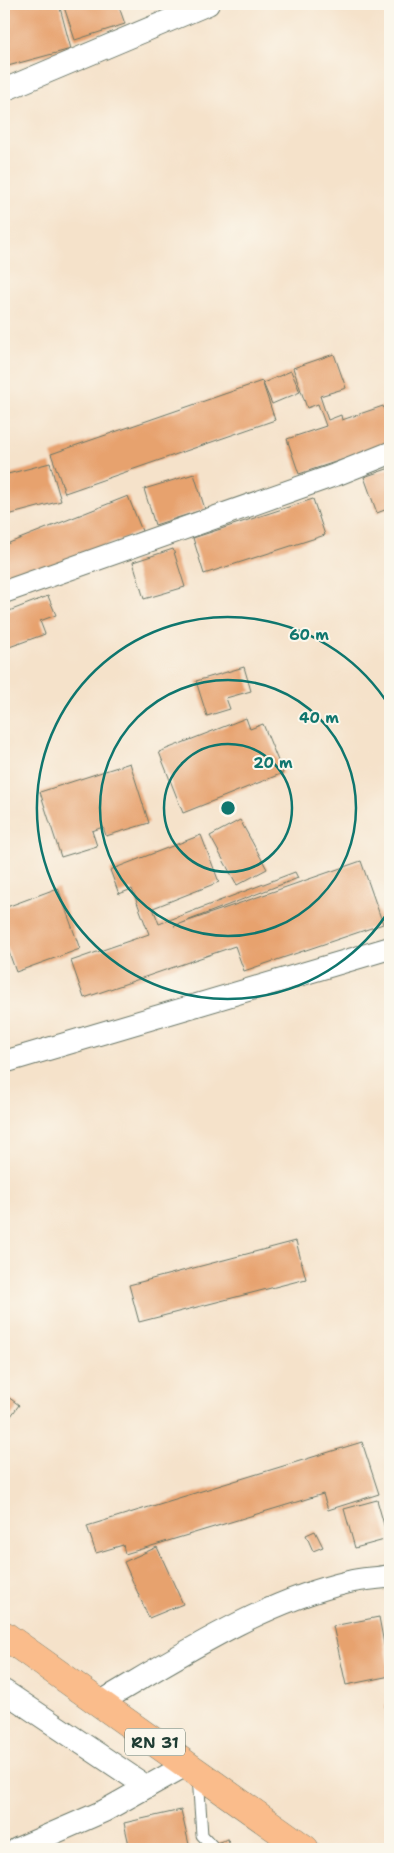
<svg xmlns="http://www.w3.org/2000/svg" width="394" height="1853" font-family="'Shantell Sans',sans-serif">
<style>
.building{fill:#e7a26e}
.lines{fill:none;stroke-linecap:round;stroke-linejoin:round}
.service-casing{stroke:#6a7768;stroke-width:13}
.minor-casing{stroke:#6a7768;stroke-width:24}
.primary-casing{stroke:#6a7768;stroke-width:29}
.service{stroke:#fff;stroke-width:11}
.minor{stroke:#fff;stroke-width:22}
.primary{stroke:#fabc8b;stroke-width:28}
.ring{fill:none;stroke:#0f766e;stroke-width:2.5}
.labels{text-anchor:middle;stroke-width:4;stroke-linejoin:round;paint-order:stroke}
.shield{fill:#fbf7ec;stroke:#61756b;stroke-width:1}
.shield-label{font-size:16px;font-weight:bold;fill:#1f3d34}
.centre{fill:#0f766e;stroke:#fbf7ec;stroke-width:2.5}
.ring-label{font-size:15px;text-anchor:middle;font-weight:bold;fill:#0f766e;stroke:#fbf7ec;stroke-width:4;stroke-linejoin:round;paint-order:stroke}
</style>
<rect width="100%" height="100%" fill="#fbf7ec"/>
<filter id="ink" filterUnits="userSpaceOnUse"><feTurbulence type="fractalNoise" baseFrequency=".02" numOctaves="2"/><feDisplacementMap in="SourceGraphic" scale="10" xChannelSelector="R" yChannelSelector="G"/><feConvolveMatrix kernelMatrix="1 2 1 2 8 2 1 2 1" color-interpolation-filters="sRGB"/></filter>
<filter id="wash" filterUnits="userSpaceOnUse"><feTurbulence type="fractalNoise" baseFrequency=".0096" numOctaves="4" result="noise"/><feDisplacementMap in="SourceGraphic" scale="20" xChannelSelector="R" yChannelSelector="G"/><feGaussianBlur stdDeviation="1.12" result="paint"/><feColorMatrix in="noise" values="0 0 0 0 0 0 0 0 0 0 0 0 0 0 0 0 0 1.4 0 .05"/><feComposite in="paint" operator="in"/></filter>
<g filter="url(#wash)">
<rect width="100%" height="100%" fill="#f5e2ca"/>
<g id="blocks">
<path class="building" d="M4 4H59L71 49 4 67Z
M63 4H118L125 24 75 40Z
M334 354 346 388 320 396 328 420 341 415 342 420 383 406 390 428V444L299 474 287 439 326 426 318 404 307 408 293 368Z
M291 371 300 392 272 404 263 383Z
M262 381 275 420 65 493 51 454Z
M50 463 61 501 4 516V475Z
M390 468V508L377 513 364 477Z
M194 474 205 509 155 525 144 489Z
M128 496 142 531 4 586V545Z
M313 499 325 535 204 574 193 538Z
M173 549 185 587 144 599 133 562Z
M48 596 56 615 40 621 45 634 4 649V613Z
M244 667 251 691 226 698 230 709 207 716 196 681Z
M246 718 250 729 263 724 283 773 183 813 159 752Z
M130 763 149 823 106 836 103 827 92 831 97 846 61 857 40 792Z
M240 820 267 869 237 885 210 836Z
M201 835 219 882 153 908 159 924 295 872 298 878 174 926 361 861 383 924 244 971 235 946 84 998 71 961 149 934 132 889 119 894 110 870Z
M58 888 80 949 16 972 7 947 4 948V908Z
M296 1241 306 1279 139 1322 129 1285Z
M4 1394 19 1405 11 1416 4 1411Z
M362 1442 379 1494 328 1510 323 1494 125 1554 123 1545 96 1553 87 1526Z
M377 1500 388 1539 355 1548 344 1509Z
M315 1531 323 1547 313 1551 306 1535Z
M157 1547 183 1604 149 1618 124 1562Z
M379 1617 390 1676 346 1685 333 1626Z
M390 1704V1719L385 1706Z
M181 1810 190 1849H130L124 1823Z
M228 1839 231 1849H198Z"/>
</g>
</g>
<g filter="url(#ink)">
<use href="#blocks" fill-opacity="0" stroke="#6a7768" stroke-width="1"/>
<g class="lines">
<g class="service-casing">
<path id="service" d="M198 1776 202 1835 215 1849"/>
</g>
<g class="minor-casing">
<path id="minor" d="M4 90 208 4
M4 592 335 475 390 453
M4 1062 390 948
M4 1691 147 1787
M99 1703C176 1658 261 1602 349 1582 362 1578 377 1579 390 1576
M17 1849 104 1811 186 1765"/>
</g>
<g class="primary-casing">
<path id="primary" d="M4 1635 305 1849"/>
</g>
<use href="#service" class="service"/>
<use href="#minor" class="minor"/>
<use href="#primary" class="primary"/>
</g>
</g>
<g class="ring">
<circle cx="228" cy="808" r="64"/>
<circle cx="228" cy="808" r="128"/>
<path d="M390 909A191 191 0 1 1 390 707"/>
</g>
<g class="labels">
<rect class="shield" x="125" y="1728.5" width="60" height="27" rx="4"/>
<g class="shield-label">
<text x="155" y="1748">RN 31</text>
</g>
</g>
<circle cx="228" cy="808" r="8" class="centre"/>
<g class="ring-label">
<text x="309" y="640">60 m</text>
<text x="319" y="723">40 m</text>
<text x="273" y="768">20 m</text>
</g>
<rect width="394" height="1853" fill="none" stroke="#fbf7ec" stroke-width="20"/>
</svg>
